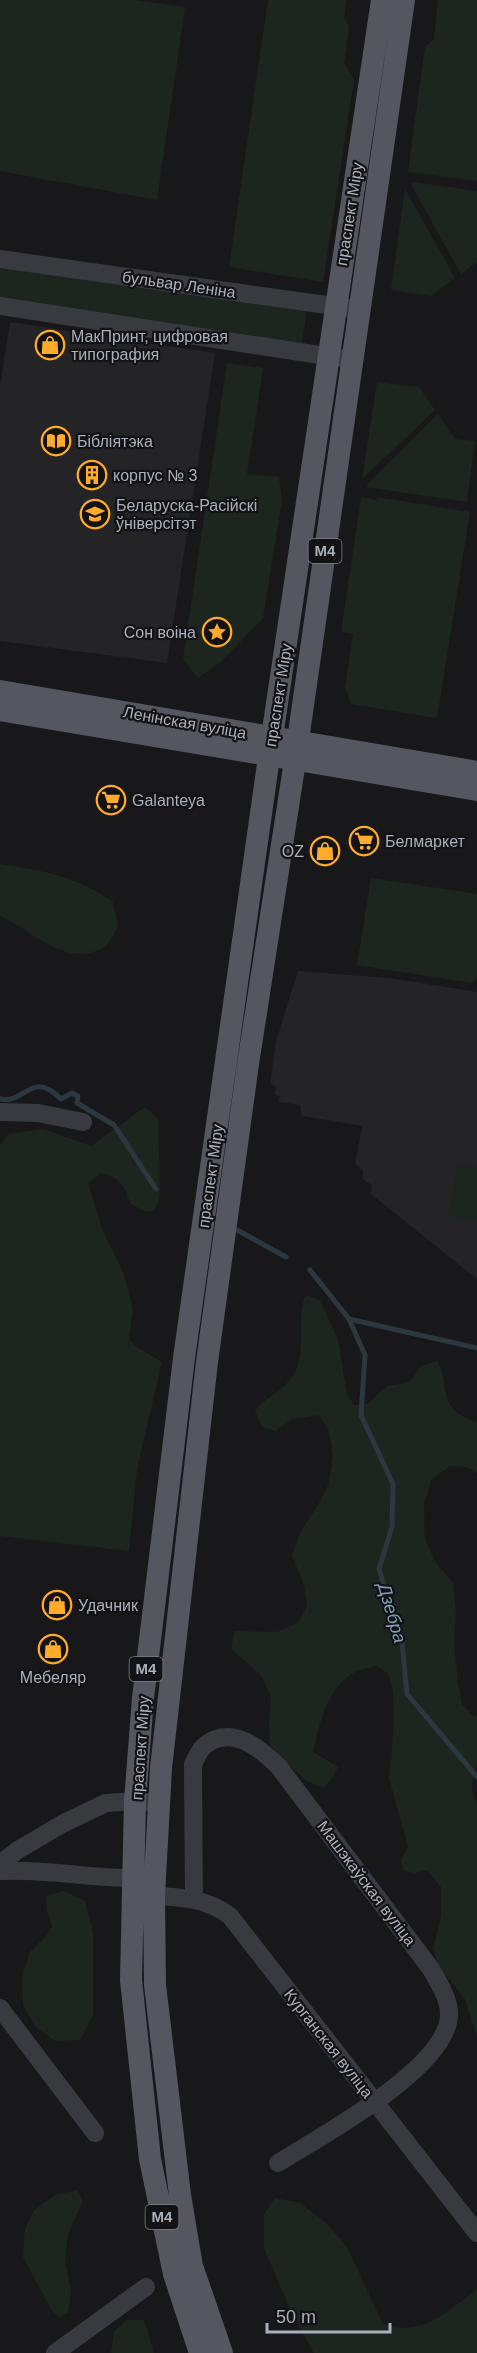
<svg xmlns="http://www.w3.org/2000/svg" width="477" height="2353" font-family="Helvetica,sans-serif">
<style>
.built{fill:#242427}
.green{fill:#1d261e}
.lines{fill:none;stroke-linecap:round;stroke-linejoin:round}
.stream{stroke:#2c383f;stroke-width:5}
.minor{stroke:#383a3f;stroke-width:18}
.major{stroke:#54575f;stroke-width:22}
.labels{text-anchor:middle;stroke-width:4.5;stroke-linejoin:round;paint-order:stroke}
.shield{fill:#131315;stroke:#7c8089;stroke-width:1.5}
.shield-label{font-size:15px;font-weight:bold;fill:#a9afbb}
.street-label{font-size:16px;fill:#a9afbb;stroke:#131315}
.poi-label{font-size:16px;fill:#a9afbb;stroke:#131315;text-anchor:start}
.water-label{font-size:18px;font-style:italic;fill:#7ea0b8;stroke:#131315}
</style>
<rect width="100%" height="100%" fill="#18181a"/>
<path class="built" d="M10 322 215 353 167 663 0 641V386Z
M298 971 390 978 477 992V1279L371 1194 372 1185 363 1179V1170L355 1164 362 1126 302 1116 300 1105 279 1102 280 1096 275 1095 276 1086 270 1084 276 1041Z"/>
<path class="green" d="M0 0H134L185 7 157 200 0 171Z
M268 0H346L344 18 349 26 344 63 354 80 323 282 229 267Z
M438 0H477V181L408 172 425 47 434 39Z
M413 182 477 191V262L461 274 412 186Z
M405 189 455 278 431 296 391 290Z
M0 265 307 309 302 343 0 299Z
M227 363 263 368 247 474 279 477 282 500 263 618 221 662 198 678 183 659Z
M377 382 419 387 435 410 362 479Z
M438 414 455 439 475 441 467 502 365 487Z
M361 497 378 500 376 497 470 512 437 718 351 704 345 687 353 634 341 632Z
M0 864C42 870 78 877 113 902L118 927C114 933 110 943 104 947 67 970 31 929 0 916Z
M371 878 477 894V978L472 983 357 965Z
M145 1107 158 1119 160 1196 154 1211H144L131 1204C125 1187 120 1177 101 1173L88 1183 102 1229 124 1274 133 1309 129 1339 135 1346 162 1362 137 1469 129 1551 0 1536V1146L8 1134 43 1129 91 1146Z
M458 1164 477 1167V1221L448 1216Z
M306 1295 320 1300 338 1340 347 1394 354 1405 367 1404 387 1386 410 1382 421 1366 437 1361C447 1376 441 1397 455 1411 460 1416 470 1419 477 1422V1473L466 1467 450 1466 431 1480 424 1504 425 1540 436 1563 453 1583 456 1611 454 1643 458 1683 462 1705 473 1716H477C477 1731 477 1746 477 1761 476 1777 466 1786 477 1803V2037L465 1999 440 1968 433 1949 441 1916V1887L427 1870 416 1873 404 1871 401 1861 408 1846 389 1778 394 1725 393 1691 388 1673 376 1666C369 1668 359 1669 353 1673 327 1689 319 1725 313 1752L338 1767 332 1778 323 1788 307 1781 282 1759 270 1745 269 1723 271 1696 261 1675 231 1649 235 1631 277 1632 298 1623 307 1606 304 1585 292 1555 302 1529 317 1507 329 1483 333 1456 329 1431 319 1415 293 1419 275 1431 261 1426 255 1410C265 1399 278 1393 288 1382 311 1358 294 1319 306 1295Z
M64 1891 85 1901 93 1932V2015L80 2040 55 2041 35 2026 23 2004 22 1977 30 1952 46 1936 52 1926 47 1911 46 1896Z
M77 2190 83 2201 68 2234 65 2259 71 2291 68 2313 59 2317 52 2311 23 2257 25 2229 34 2210 55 2195Z
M275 2198 300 2203 325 2222 347 2247 383 2324C419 2339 450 2310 477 2289V2353H314L293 2316 264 2248V2214Z
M126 2320H144L154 2353H111L114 2332Z"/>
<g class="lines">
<path class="stream" d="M0 1099C27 1104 31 1069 61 1099L72 1093 78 1096 77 1103 114 1125 156 1189
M237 1230 286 1257
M310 1270 349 1319 365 1355 361 1415 393 1484 392 1527 379 1569 402 1642 407 1694 477 1777
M349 1319 477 1348"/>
<path class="minor" d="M0 259 348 308
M0 306 352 360
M0 1112 38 1113 83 1122
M0 1864 18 1850 64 1823 106 1803 135 1801 159 1803
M0 1871C48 1868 96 1880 145 1878
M154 1896C182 1897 208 1899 230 1916L477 2233
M194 1900 193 1764C196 1759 199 1751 203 1747 230 1723 260 1748 279 1767L431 1969C439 1983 450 2000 449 2016 446 2069 321 2136 278 2163
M0 2008 95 2133
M55 2353 146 2287"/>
<path class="major" d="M0 691 477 772
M0 710 477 790
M200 2353 174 2274 150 2159 131 1980 135 1801 143 1698 184 1358 269 757 382 0
M222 2353 192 2266 180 2195 155 1985 154 1896 161 1768 207 1362 248 1064 295 761 404 0"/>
</g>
<defs>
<g id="shop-ring" transform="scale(1.5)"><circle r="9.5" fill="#131315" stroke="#ffab2b" stroke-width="1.5"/><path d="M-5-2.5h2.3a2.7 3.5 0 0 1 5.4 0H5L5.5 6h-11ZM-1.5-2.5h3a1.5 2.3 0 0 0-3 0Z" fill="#ffab2b"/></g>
<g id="library-ring" transform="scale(1.5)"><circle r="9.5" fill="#131315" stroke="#ffab2b" stroke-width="1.5"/><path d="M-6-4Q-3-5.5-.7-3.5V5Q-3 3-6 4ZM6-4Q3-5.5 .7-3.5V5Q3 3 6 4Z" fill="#ffab2b"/></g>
<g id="building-ring" transform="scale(1.5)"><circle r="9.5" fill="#131315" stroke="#ffab2b" stroke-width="1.5"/><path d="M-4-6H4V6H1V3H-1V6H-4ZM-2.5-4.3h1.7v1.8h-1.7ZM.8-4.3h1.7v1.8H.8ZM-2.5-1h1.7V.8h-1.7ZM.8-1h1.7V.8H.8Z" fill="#ffab2b"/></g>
<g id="university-ring" transform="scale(1.5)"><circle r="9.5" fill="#131315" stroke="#ffab2b" stroke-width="1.5"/><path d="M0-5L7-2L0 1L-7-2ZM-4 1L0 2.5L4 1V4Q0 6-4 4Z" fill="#ffab2b"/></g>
<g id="sight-ring" transform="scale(1.5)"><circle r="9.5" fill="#131315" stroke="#ffab2b" stroke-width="1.5"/><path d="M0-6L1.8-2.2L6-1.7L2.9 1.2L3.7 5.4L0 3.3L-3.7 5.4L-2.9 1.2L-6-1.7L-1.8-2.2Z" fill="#ffab2b"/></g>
<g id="supermarket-ring" transform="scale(1.5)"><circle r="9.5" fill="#131315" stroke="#ffab2b" stroke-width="1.5"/><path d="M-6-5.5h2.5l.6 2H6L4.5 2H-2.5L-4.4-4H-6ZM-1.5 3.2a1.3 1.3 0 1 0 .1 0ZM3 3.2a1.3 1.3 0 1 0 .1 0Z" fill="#ffab2b"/></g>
</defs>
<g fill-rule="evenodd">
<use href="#shop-ring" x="50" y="345"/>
<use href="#library-ring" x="56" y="441"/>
<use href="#building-ring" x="92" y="475"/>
<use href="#university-ring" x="95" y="514"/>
<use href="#sight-ring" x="217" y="632"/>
<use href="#supermarket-ring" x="111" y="800"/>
<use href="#supermarket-ring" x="364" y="841"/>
<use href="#shop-ring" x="325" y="851"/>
<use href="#shop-ring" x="57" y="1605"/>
<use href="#shop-ring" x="53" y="1649"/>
</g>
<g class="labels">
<g class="shield">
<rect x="308.5" y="539" width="33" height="24" rx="4.5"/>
<rect x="129.5" y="1657" width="33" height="24" rx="4.5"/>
<rect x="145.5" y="2205" width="33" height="24" rx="4.5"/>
</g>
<g class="shield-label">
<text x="325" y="556">М4</text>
<text x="146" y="1674">М4</text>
<text x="162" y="2222">М4</text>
</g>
<g class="street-label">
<text transform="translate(349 214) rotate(-81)" y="6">праспект Міру</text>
<text transform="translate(179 284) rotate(8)" y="6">бульвар Леніна</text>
<text transform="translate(278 695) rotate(-81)" y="6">праспект Міру</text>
<text transform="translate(185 722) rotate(10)" y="6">Ленінская вуліца</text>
<text transform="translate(210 1176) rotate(-82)" y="6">праспект Міру</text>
<text transform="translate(140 1748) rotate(-86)" y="6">праспект Міру</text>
<text transform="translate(367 1883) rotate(53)" y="6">Машэкаўская вуліца</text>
<text transform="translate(329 2043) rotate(52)" y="6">Курганская вуліца</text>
</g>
<g class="poi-label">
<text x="71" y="342">МакПринт, цифровая<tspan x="71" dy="18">типография</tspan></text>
<text x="77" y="447">Бібліятэка</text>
<text x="113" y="481">корпус № 3</text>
<text x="116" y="511">Беларуска-Расійскі<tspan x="116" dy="18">ўніверсітэт</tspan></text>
<text x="196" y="638" text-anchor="end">Сон воіна</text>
<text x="132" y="806">Galanteya</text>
<text x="385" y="847">Белмаркет</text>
<text x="304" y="857" text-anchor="end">OZ</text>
<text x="78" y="1611">Удачник</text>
<text x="53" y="1683" text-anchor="middle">Мебеляр</text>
</g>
<g class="water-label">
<text transform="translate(392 1613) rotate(74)" y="6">Дзебра</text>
</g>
</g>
<path d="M267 2323v9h123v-9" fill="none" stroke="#a9afbb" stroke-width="3"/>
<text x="276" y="2323" font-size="18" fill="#a9afbb" stroke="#131315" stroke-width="4.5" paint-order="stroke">50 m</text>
</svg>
